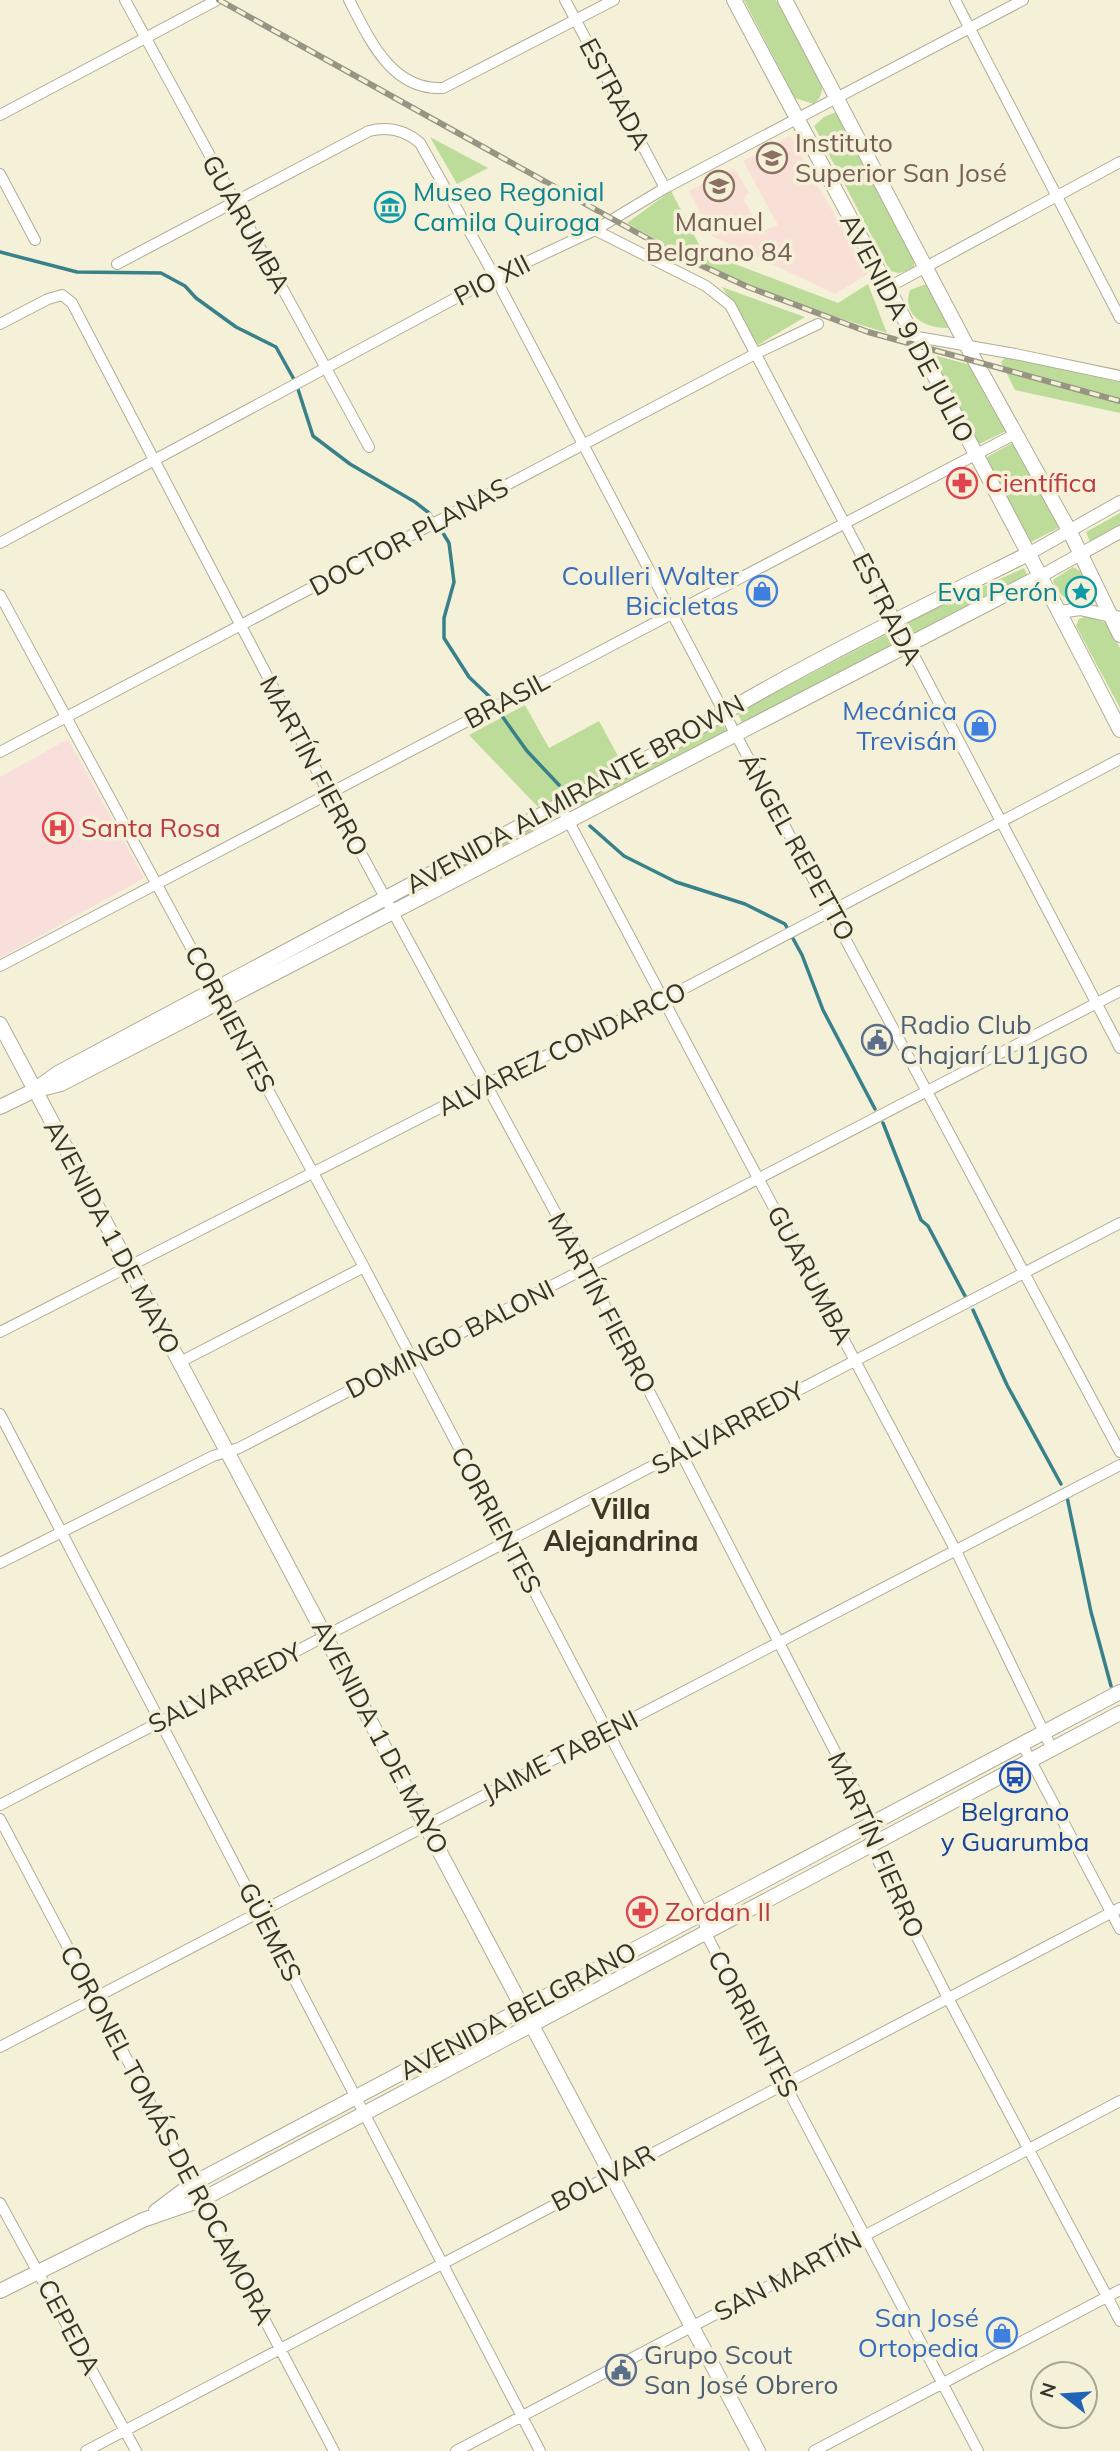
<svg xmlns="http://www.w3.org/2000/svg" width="1120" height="2451" font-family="Mulish,sans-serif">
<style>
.education{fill:#f8e0d6}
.medical{fill:#f9dfdb}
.green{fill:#bddc9a}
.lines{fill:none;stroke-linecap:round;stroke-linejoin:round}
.stream{stroke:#38818a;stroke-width:3.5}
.minor-casing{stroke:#b0ac95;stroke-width:12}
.tertiary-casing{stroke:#b0ac95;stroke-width:14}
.secondary-casing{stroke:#b0ac95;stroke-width:16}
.minor{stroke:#fff;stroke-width:10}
.tertiary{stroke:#fff;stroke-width:12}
.secondary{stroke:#fff;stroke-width:14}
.rail-casing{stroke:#979483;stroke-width:6}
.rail{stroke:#f5f1d8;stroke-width:3.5;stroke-dasharray:10;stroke-linecap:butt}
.labels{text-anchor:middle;stroke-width:7;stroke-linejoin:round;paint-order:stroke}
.street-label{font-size:26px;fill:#35342a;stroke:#f5f1d8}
.education-label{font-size:26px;fill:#785e54;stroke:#f5f1d8;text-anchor:start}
.culture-label{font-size:26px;fill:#0d838f;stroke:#f5f1d8;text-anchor:start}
.health-label{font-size:26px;fill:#be3a42;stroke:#f5f1d8;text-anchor:start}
.shop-label{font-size:26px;fill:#366cbe;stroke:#f5f1d8;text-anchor:end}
.service-label{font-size:26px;fill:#4e5e75;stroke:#f5f1d8;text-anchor:start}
.transit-label{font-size:26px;fill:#164399;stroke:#f5f1d8}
.neighbourhood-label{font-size:28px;font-weight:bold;fill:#3c3825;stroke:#f5f1d8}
</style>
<rect width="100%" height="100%" fill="#f5f1d8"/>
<path class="education" d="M790 136 868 274 835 294 712 236 689 191 734 168 749 193 743 198 761 232 778 225 743 161Z"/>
<path class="medical" d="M68 739 144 878 0 958V777Z"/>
<path class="green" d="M744 0H776L823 86 820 97 814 104 795 98Z
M836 112 915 259 913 269 899 273 890 271 814 126 824 117Z
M430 137 488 168 457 184Z
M671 191 703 252 838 303 868 284 887 333C797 306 708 272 627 223Z
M926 284 949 328C926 329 901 316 910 290Z
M722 287 805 317 758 345Z
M933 355 971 365 1006 431 977 445Z
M1007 356 1120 382V413L1015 390 1001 362Z
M1012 443 1060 527 1031 542 982 460Z
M1120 513V527L1090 542 1086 532Z
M1073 567 1080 571 1092 595 1086 605C1069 600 1058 598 1053 580Z
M1024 568 1027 575 913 637 905 622Z
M1086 616 1107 623 1120 648V708L1076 626 1079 619Z
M891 632 898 645 743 725 737 712Z
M525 705 549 748 599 721 624 767 538 807 469 735Z
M722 723 728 733 580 809 577 803Z
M552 816 554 821 403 900 401 896Z"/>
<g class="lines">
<path class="stream" d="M0 252 77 272 161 273 185 286 196 298 236 327 276 347 296 383 313 436 350 464 415 502 429 513 443 533 449 543 454 582 444 618V638L469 677 492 699
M502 716 527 751 559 785
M590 826 624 856 676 882 745 904 785 924 802 955 823 1010 875 1109
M883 1123 921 1220 928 1226 965 1296
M973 1310 1007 1385 1061 1484
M1067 1497 1091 1612 1111 1686"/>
<g class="minor-casing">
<path id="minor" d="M125 0 369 447
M349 0C369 38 391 91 443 88L614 0
M565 0 665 188
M955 0 1120 318
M0 115 217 0
M0 174 35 240
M595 230 706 286 730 305 1120 1048
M117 264 369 131C389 126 405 130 420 143L495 277 736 735 1120 1452
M887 288 1120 162
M0 324 48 299 62 295 72 303 329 794 586 1269 872 1823 870 1845 948 1998 1120 2321
M912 336 1015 354 1120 376
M0 543 495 277 595 230 665 188 1023 0
M0 595 364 1267 703 1913 706 1934 978 2451
M0 752 755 354 818 324
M560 805 956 1551 1052 1749
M0 966 1015 434
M0 1332 485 1085 664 999 1120 759
M180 1362 364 1267
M0 1414 540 2451
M0 1563 213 1456 239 1448 1120 991
M1022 1744 1120 1929
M0 1805 1120 1223
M0 1819 334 2451
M0 2047 1120 1465
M0 2203 136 2451
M86 2451 1120 1908
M456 2451 1120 2101
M814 2451 1120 2290"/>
</g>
<g class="tertiary-casing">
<path id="tertiary" d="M1030 553 1120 502
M1041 576 1120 532
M1060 612 1080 609 1120 618"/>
</g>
<g class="secondary-casing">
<path id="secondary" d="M734 0C863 243 995 485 1120 730
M785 0 968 348 1069 530 1120 635
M0 1024 758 2451
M41 1089 61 1084 1041 576
M0 1107 33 1091 58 1073 659 752C778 677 904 616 1030 553
M156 2211 192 2184 1120 1692
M0 2291 143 2220 201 2200 1120 1713"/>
</g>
<use href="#minor" class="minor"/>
<use href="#tertiary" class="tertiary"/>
<use href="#secondary" class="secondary"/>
<g class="rail-casing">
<path id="rail" d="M219 0 670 251 748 287 868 332 1120 401"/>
</g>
<use href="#rail" class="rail"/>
</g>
<defs>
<g id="university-ring" transform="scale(1.575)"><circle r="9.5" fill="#f5f1d8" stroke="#8d6e63" stroke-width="1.5"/><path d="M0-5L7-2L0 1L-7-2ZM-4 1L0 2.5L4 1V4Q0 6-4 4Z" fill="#8d6e63"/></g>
<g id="school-ring" transform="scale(1.575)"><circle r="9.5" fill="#f5f1d8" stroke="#8d6e63" stroke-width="1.5"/><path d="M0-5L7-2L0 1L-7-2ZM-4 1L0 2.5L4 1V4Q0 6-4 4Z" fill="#8d6e63"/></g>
<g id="museum-ring" transform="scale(1.575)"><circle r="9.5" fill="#f5f1d8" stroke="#0f9aa8" stroke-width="1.5"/><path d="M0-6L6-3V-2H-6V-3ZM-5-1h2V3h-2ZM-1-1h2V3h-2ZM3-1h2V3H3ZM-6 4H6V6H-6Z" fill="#0f9aa8"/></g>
<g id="pharmacy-ring" transform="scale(1.575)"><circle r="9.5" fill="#f5f1d8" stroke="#e0444e" stroke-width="1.5"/><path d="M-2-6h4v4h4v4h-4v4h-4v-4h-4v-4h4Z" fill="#e0444e"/></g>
<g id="shop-ring" transform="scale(1.575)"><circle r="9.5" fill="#f5f1d8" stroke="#3f7fe0" stroke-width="1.5"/><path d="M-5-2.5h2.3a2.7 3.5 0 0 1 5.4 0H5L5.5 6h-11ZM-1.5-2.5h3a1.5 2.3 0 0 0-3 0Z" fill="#3f7fe0"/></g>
<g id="sight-ring" transform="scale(1.575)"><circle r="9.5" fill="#f5f1d8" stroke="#0f9aa8" stroke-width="1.5"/><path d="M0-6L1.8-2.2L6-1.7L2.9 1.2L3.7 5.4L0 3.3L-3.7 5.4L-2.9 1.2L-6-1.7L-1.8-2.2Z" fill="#0f9aa8"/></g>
<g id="hospital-ring" transform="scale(1.575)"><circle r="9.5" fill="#f5f1d8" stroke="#e0444e" stroke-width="1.5"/><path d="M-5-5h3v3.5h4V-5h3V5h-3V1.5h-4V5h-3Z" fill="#e0444e"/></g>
<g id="civic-ring" transform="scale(1.575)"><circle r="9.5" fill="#f5f1d8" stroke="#5c6f8a" stroke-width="1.5"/><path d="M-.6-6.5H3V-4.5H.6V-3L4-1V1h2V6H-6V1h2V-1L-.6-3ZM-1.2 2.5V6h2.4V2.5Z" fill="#5c6f8a"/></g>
<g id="bus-ring" transform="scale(1.575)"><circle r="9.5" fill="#f5f1d8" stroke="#1a4fb4" stroke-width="1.5"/><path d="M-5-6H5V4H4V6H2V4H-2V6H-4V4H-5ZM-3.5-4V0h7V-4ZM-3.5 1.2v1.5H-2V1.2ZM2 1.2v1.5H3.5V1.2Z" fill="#1a4fb4"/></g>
</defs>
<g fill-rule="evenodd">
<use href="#university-ring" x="772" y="158"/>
<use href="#school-ring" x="719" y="186"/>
<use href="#museum-ring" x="390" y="207"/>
<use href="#pharmacy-ring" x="962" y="483"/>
<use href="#shop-ring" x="762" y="591"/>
<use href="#sight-ring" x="1081" y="592"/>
<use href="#shop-ring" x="980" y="726"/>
<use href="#hospital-ring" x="58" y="828"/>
<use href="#civic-ring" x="877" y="1040"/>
<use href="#bus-ring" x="1015" y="1777"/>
<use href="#pharmacy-ring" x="642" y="1912"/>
<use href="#shop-ring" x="1002" y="2333"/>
<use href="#civic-ring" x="621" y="2370"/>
</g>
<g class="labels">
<g class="street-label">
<text transform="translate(615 94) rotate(62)" y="9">ESTRADA</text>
<text transform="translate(246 224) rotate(61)" y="9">GUARUMBA</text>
<text transform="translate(492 280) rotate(-27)" y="9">PIO XII</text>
<text transform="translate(907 328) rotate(62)" y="9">AVENIDA 9 DE JULIO</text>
<text transform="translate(409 537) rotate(-28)" y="9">DOCTOR PLANAS</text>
<text transform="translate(887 609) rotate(63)" y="9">ESTRADA</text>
<text transform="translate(507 700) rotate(-28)" y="9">BRASIL</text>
<text transform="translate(314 766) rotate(62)" y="9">MARTÍN FIERRO</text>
<text transform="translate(575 794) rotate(-29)" y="9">AVENIDA ALMIRANTE BROWN</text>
<text transform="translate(797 847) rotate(61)" y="9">ÁNGEL REPETTO</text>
<text transform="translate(230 1019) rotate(62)" y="9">CORRIENTES</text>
<text transform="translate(562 1049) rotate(-26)" y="9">ALVAREZ CONDARCO</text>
<text transform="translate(112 1237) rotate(62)" y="9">AVENIDA 1 DE MAYO</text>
<text transform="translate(810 1275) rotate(62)" y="9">GUARUMBA</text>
<text transform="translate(602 1303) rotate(62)" y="9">MARTÍN FIERRO</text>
<text transform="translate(450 1339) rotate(-27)" y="9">DOMINGO BALONI</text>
<text transform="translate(728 1428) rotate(-28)" y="9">SALVARREDY</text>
<text transform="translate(496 1520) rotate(62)" y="9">CORRIENTES</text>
<text transform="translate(225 1688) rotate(-27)" y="9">SALVARREDY</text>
<text transform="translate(380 1737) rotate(62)" y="9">AVENIDA 1 DE MAYO</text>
<text transform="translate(560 1756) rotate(-27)" y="9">JAIME TABENI</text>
<text transform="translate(876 1845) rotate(66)" y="9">MARTÍN FIERRO</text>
<text transform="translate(270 1932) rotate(63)" y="9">GÜEMES</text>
<text transform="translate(518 2011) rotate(-28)" y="9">AVENIDA BELGRANO</text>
<text transform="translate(753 2024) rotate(62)" y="9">CORRIENTES</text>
<text transform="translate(167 2135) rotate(62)" y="9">CORONEL TOMÁS DE ROCAMORA</text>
<text transform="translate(603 2178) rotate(-28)" y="9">BOLIVAR</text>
<text transform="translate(788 2276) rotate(-28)" y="9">SAN MARTÍN</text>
<text transform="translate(69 2327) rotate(62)" y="9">CEPEDA</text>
</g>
<g class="education-label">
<text x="795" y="152">Instituto<tspan x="795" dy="30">Superior San José</tspan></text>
<text x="719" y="231" text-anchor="middle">Manuel<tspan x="719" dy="30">Belgrano 84</tspan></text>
</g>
<g class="culture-label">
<text x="413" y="201">Museo Regonial<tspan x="413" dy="30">Camila Quiroga</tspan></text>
<text x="1058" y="601" text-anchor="end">Eva Perón</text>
</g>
<g class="health-label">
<text x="985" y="492">Científica</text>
<text x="81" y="837">Santa Rosa</text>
<text x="665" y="1921">Zordan II</text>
</g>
<g class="shop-label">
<text x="739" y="585">Coulleri Walter<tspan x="739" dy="30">Bicicletas</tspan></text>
<text x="957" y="720">Mecánica<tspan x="957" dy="30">Trevisán</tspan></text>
<text x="979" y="2327">San José<tspan x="979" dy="30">Ortopedia</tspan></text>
</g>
<g class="service-label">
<text x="900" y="1034">Radio Club<tspan x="900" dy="30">Chajarí LU1JGO</tspan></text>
<text x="644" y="2364">Grupo Scout<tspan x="644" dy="30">San José Obrero</tspan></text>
</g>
<g class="transit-label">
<text x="1015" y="1821">Belgrano<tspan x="1015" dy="30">y Guarumba</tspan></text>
</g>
<g class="neighbourhood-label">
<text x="621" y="1519">Villa<tspan x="621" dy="32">Alejandrina</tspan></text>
</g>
</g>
<g transform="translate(1064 2395) rotate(287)"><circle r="33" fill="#f5f1d8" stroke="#a8a592" stroke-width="2"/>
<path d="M0-5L12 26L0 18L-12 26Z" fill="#2164b5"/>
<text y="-10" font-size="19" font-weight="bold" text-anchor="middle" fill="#35342a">N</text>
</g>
</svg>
